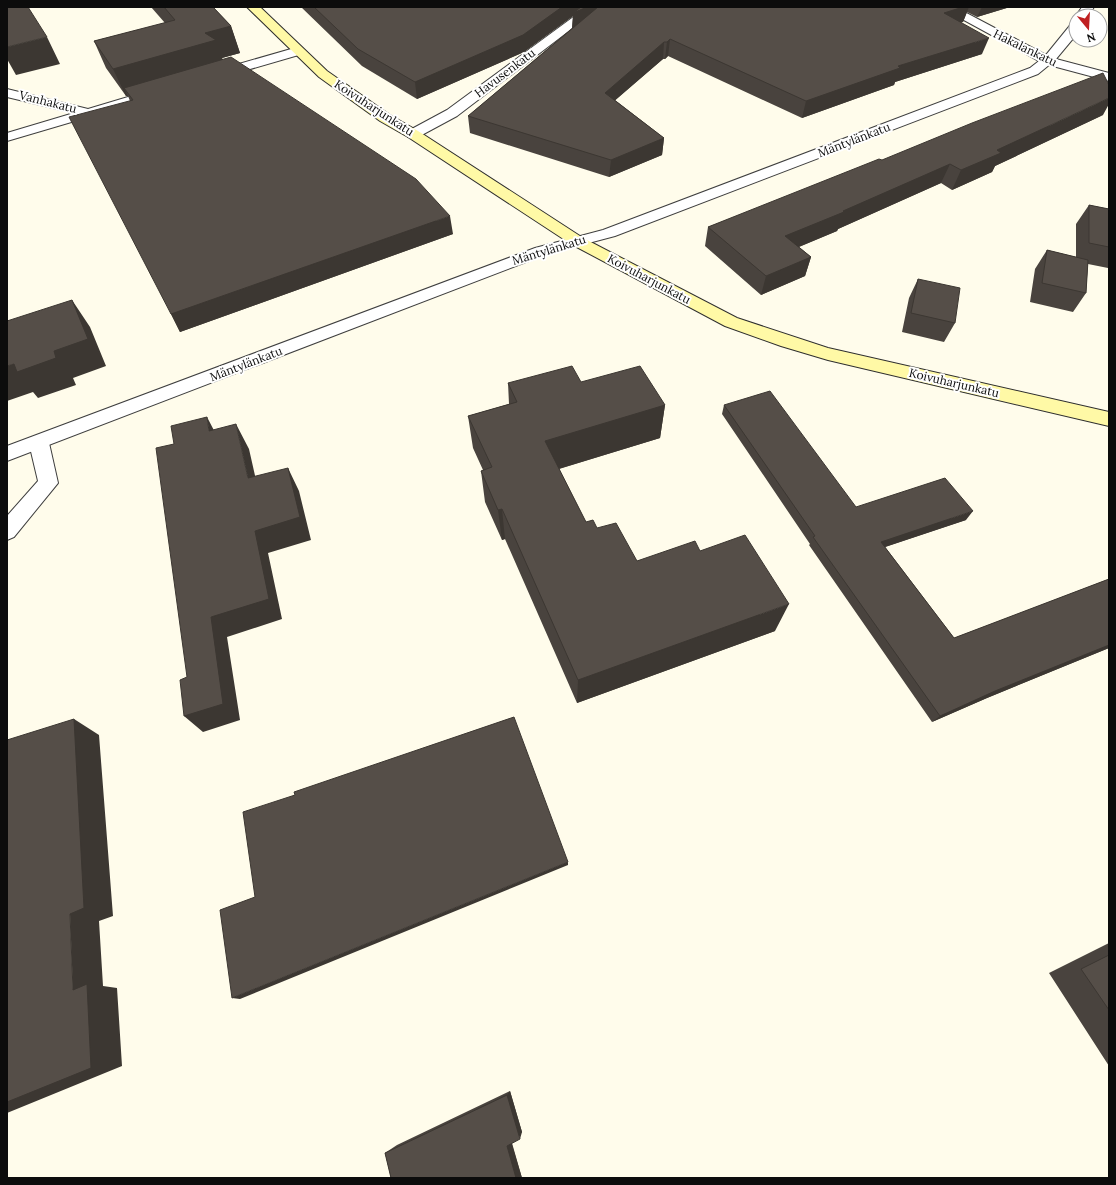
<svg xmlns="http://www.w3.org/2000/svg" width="1116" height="1185" font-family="Lora,serif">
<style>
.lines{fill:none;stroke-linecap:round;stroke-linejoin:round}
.lane-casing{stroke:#3f3f3f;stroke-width:2}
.street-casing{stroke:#3f3f3f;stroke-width:2}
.secondary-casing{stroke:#2e2e2e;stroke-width:2}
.lane{fill:#fff;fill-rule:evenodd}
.street{fill:#fff;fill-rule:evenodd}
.secondary{fill:#fff9a6;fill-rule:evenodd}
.wall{fill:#49433e}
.shaded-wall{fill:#3c3732}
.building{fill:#554e48;stroke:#3c3732}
.labels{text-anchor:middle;stroke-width:4;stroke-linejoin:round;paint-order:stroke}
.far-street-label{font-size:12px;fill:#0c0c0c;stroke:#fff}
</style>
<rect width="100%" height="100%" fill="#fffceb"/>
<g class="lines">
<g class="lane-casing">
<path id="lane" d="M39 436 46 438 49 443 58 483 14 537 7 540V516L38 481 29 443 32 438Z"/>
</g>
<g class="street-casing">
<path id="street" d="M587 7H600L457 116 418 137H408L406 134 408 131 447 110Z
M940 7H955L1046 55 1072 23 1076 22V35L1056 59 1109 73V81L1049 65 1038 74 615 236 547 254 7 461V446L535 248 603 230 1030 68 1039 61Z
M1082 7H1094L1088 16H1076Z
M298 47 302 48 304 51 302 54 216 79 210 75 211 72Z
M158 88 163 89 165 92 163 95 7 141V133L74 113 7 97V89L88 109Z"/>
</g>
<g class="secondary-casing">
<path id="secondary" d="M247 7H260L327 71 390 115 418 131 583 238 737 318 828 348 1109 412V426L828 360 781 346 725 326 571 244 408 137 380 121 319 77Z"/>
</g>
<use href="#lane" class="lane"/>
<use href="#street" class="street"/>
<use href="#secondary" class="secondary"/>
</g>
<path class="wall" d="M151 7H213L231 26 240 53 222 58 223 60 453 234 180 332 171 314 130 101 128 96H126L106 68 94 41 165 23Z
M301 7H1010L977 17 967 12 963 22H961L982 54 895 82 894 85 802 118 668 56 665 59H663L615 100 664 138 662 155 609 177 470 133 468 116 572 28 573 16 524 52 417 99 362 66Z
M1103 115 995 166 992 172 952 190 941 183 838 229 837 231 799 247 811 257 805 276 761 295 705 246 708 227 882 160Z
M1089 205 1109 209V266L1108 268 1088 264 1086 293 1073 312 1030 302 1035 269 1047 250 1076 257V224Z
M918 279 955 323 944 342 902 332 909 298Z
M581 382 665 405 660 438 559 469 586 522 597 528 637 561 700 551 775 631 577 703 505 539 502 540 485 502 481 471 483 470 473 448 468 416 509 404 508 383Z
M724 405 856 507 966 520 885 547 954 638 1109 579V648L987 698 932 722 809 545 810 544 722 414Z
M1109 943V1066L1049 973Z
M510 1091 522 1132 512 1143 522 1178H391L385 1153 397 1145Z"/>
<path class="shaded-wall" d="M562 7H610L572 30 573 16 524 52 417 99 415 82Z
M963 7H969L963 22 937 30 944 13Z
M982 7H1010L977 17Z
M231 26 240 53 222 58 225 67 124 88 128 96H126L113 69 205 33Z
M47 37 60 64 16 75 7 59V47Z
M989 38 982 54 895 82 894 85 802 118 806 101 898 66Z
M670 39 668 56 665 59 667 42Z
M664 42 663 59 604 110 605 93Z
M1109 98V104L1103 115 995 166 992 172 952 190 961 170 997 150Z
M664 138 662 155 609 177 611 160Z
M950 164 941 183 838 229 837 231 779 255 785 236Z
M450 216 453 234 180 332 171 314Z
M811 257 805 276 761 295 766 276Z
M72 300 90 327 106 366 73 378 76 385 38 398 33 392 7 401V366L54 351Z
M665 405 660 438 545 473V441Z
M207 417 220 442 209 431Z
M236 424 249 449 261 502 248 478Z
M288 468 299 491 311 540 268 553 282 619 227 637 240 720 203 732 184 716 211 617 255 531Z
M502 509 505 539 502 540 498 510Z
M973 511 966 520 876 550 881 542Z
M789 604 775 631 577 703 578 680Z
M1109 645V648L987 698 932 722 940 716 995 691Z
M74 719 99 735 113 916 99 921 103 986 117 988 122 1066 7 1113V1102L73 990 70 914Z
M568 862V865L240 999 232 998Z
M510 1091 522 1132 520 1139 507 1095Z
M510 1138 522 1178H516L507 1146Z"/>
<path class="building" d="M7 7H28L47 37 7 47Z
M164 7H213L231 26 205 33 216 40 113 69 94 41 175 20Z
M314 7H562L523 35 415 82 358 49Z
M581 7H587L573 13Z
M598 7H963L944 13 989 38 898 66 900 68 806 101 670 39 667 42H664L605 93 664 138 611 160 468 116Z
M231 57 416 179 450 216 171 314 69 117 133 100 124 88Z
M1103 73 1109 85V98L997 150 1001 153 961 170 950 164 843 211 844 212 785 236 811 257 766 276 708 227 879 159 882 160 972 123Z
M1089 205 1109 209V247L1089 243Z
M1047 250 1088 260 1086 293 1042 283Z
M918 279 960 288 955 323 911 313Z
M72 300 88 339 54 351 56 358 17 372 14 364 7 366V321Z
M572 366 581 382 640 366 665 405 545 441 586 522 593 520 597 528 616 523 637 561 695 541 700 551 745 535 789 604 578 680 502 509 498 510 481 471 492 467 468 416 517 402 508 383Z
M770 391 856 507 945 478 973 511 881 542 954 638 1109 579V645L995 691 940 716 813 537 815 536 724 405Z
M207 417 209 431 236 424 248 478 288 468 300 517 255 531 269 599 211 617 223 704 184 716 180 680 187 677 156 448 174 444 171 426Z
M514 717 568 862 232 998 220 910 255 897 243 812 295 795 294 792Z
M74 719 84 908 70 914 73 990 87 984 91 1068 7 1102V740Z
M1109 955V1010L1081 969Z
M507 1095 520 1139 507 1146 516 1178H391L385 1153Z"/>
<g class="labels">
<g class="far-street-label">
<text transform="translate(1025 48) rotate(26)" y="4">Hakalankatu</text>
<text transform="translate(505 73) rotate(-37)" y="4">Havusenkatu</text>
<text transform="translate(48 102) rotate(14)" y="4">Vanhakatu</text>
<text transform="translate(374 108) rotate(33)" y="4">Koivuharjunkatu</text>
<text transform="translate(854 140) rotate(-21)" y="4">Mäntylänkatu</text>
<text transform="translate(549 250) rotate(-17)" y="4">Mäntylänkatu</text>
<text transform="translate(649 279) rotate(28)" y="4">Koivuharjunkatu</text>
<text transform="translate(246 364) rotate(-21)" y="4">Mäntylänkatu</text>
<text transform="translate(954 383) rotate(13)" y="4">Koivuharjunkatu</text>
</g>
</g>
<rect width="1116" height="1185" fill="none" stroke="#0c0c0c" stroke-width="16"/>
<g transform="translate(1088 28) rotate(162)"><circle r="19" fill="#ffffff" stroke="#9e9e9e"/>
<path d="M0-3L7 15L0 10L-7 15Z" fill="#c02022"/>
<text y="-6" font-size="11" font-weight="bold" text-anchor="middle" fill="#0c0c0c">N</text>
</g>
</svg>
